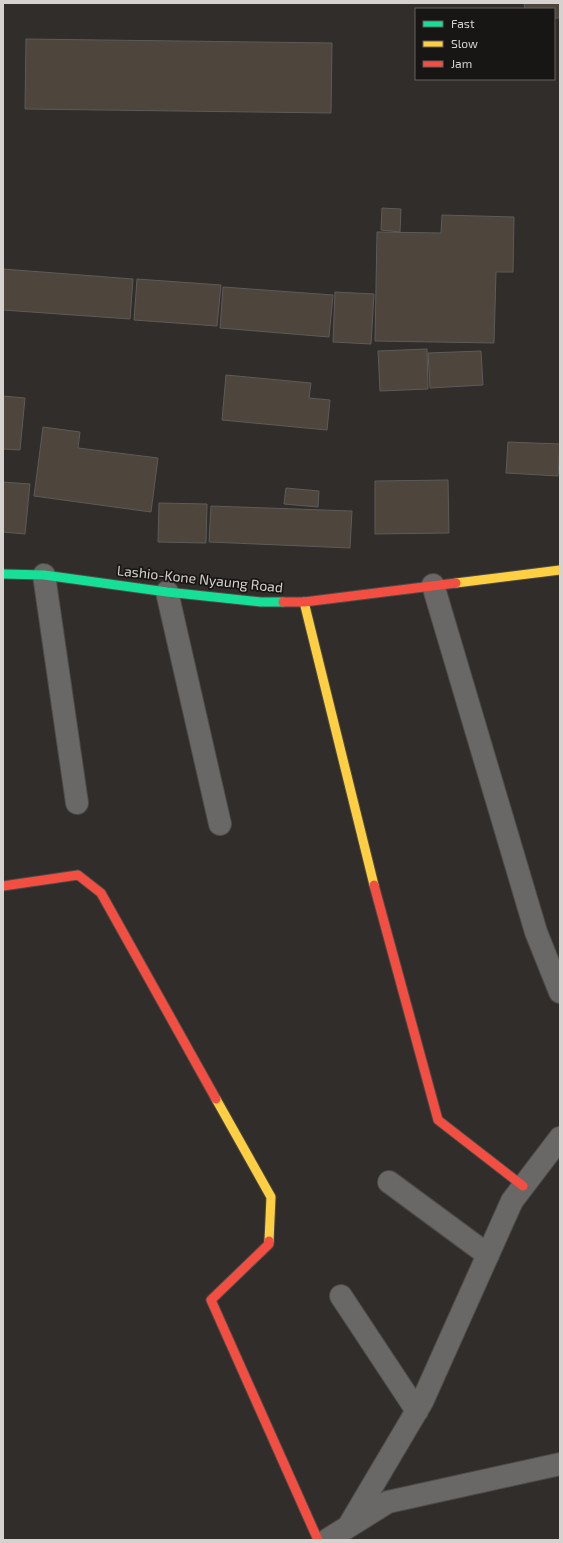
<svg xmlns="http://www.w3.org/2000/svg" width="563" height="1543" font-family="'Exo 2',sans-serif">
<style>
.building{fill:#4e453c;stroke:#5d5b59}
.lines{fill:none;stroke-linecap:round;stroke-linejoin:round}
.street-casing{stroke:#4d4b48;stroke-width:24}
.fast-casing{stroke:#4d4b48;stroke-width:11}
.slow-casing{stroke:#4d4b48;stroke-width:11}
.jam-casing{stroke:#4d4b48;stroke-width:11}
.street{stroke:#6a6866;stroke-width:22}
.fast{stroke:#16e098;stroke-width:9}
.slow{stroke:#ffcf43;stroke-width:9}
.jam{stroke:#f24e42;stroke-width:9}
.labels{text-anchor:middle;stroke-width:3.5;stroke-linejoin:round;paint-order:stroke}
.street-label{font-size:14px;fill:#d5d2cf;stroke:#181614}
</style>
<rect width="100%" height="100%" fill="#302d2a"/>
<path class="building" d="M524 3H560V18H554V9H525Z
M26 39 332 43 331 113 25 109Z
M382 208 401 209 400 232 381 230Z
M442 215 514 217 513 272H496L494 343 375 341 377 232 441 233Z
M3 269 133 279 130 319 3 310Z
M137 279 221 285 217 326 134 320Z
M223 287 333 295 329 337 220 328Z
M335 292 374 294 371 344 333 342Z
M427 349 428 389 380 391 378 351Z
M481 351 483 385 430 388 428 353Z
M226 375 311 383 309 398 330 400 327 430 222 420Z
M3 396 25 398 20 450 3 449Z
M43 427 80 432 78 448 158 458 151 512 34 496Z
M508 442 560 444 558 476 506 473Z
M448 480 449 533 375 534V481Z
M3 482 30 484 25 534 3 532Z
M286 488 319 491 318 507 284 504Z
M159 503 207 504 206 543 158 542Z
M211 506 352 511 350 548 209 542Z"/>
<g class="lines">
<g class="street-casing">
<path id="street" d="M44 575 77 803
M433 585 536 932 560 992
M167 592 220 824
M389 1182 488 1255
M341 1296 417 1411
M348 1527 422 1402 512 1201 560 1138
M327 1540 388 1502 560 1464"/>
</g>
<g class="fast-casing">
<path id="fast" d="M3 574 44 575 167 592 261 602H283"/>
</g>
<g class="slow-casing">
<path id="slow" d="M456 583 560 570
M304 602 374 885
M216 1099 271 1197 269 1241"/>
</g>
<g class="jam-casing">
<path id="jam" d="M283 602H304L456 583
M374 885 438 1120 523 1186
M3 886 78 875 101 893 216 1099
M269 1241V1244L211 1300 318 1540"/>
</g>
<use href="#street" class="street"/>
<use href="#fast" class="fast"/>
<use href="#slow" class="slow"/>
<use href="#jam" class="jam"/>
</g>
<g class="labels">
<g class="street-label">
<text transform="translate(200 579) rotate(6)" y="5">Lashio-Kone Nyaung Road</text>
</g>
</g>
<rect width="563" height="1543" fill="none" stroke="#d5d2cf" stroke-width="8"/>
<rect x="415" y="8" width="140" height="72" fill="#181614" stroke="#64615f"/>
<rect x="423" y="21" width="20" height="6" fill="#16e098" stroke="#64615f"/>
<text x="451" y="28" font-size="12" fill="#d5d2cf">Fast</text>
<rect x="423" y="41" width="20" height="6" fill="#ffcf43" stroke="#64615f"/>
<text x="451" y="48" font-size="12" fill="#d5d2cf">Slow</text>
<rect x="423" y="61" width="20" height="6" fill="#f24e42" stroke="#64615f"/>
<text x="451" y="68" font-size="12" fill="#d5d2cf">Jam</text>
</svg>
